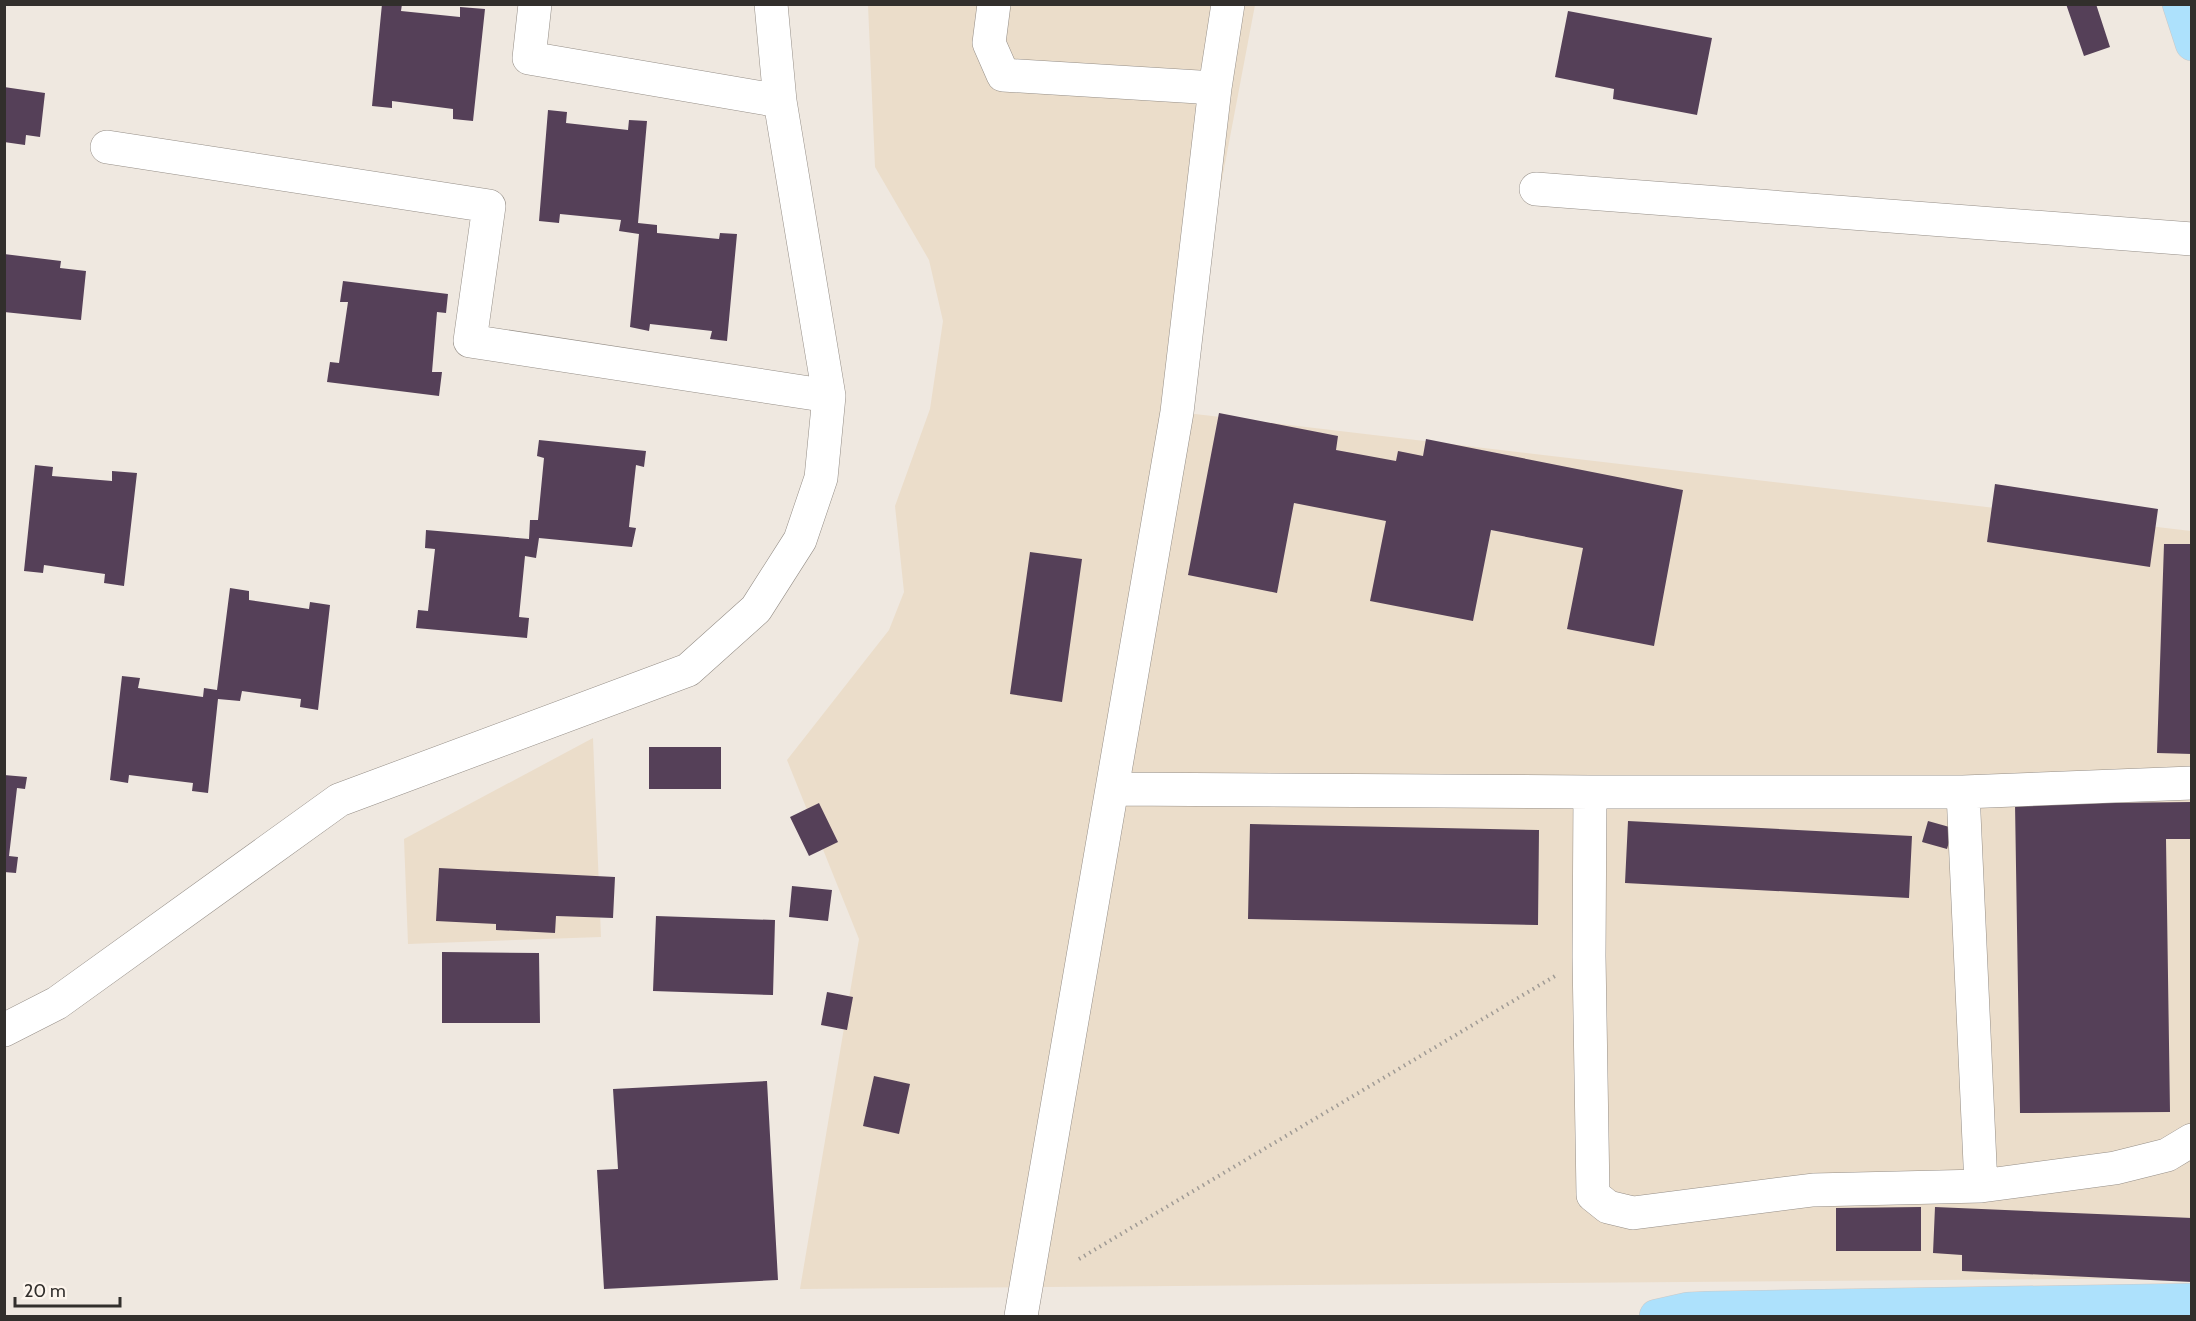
<svg xmlns="http://www.w3.org/2000/svg" width="2196" height="1321" font-family="Cabin,sans-serif">
<style>
.education{fill:#ebddca}
.building{fill:#554058}
.lines{fill:none;stroke-linecap:round;stroke-linejoin:round}
.minor-casing{stroke:#958e87;stroke-width:34}
.major-casing{stroke:#cac9c8;stroke-width:34}
.path{stroke:#a09b95;stroke-width:4;stroke-dasharray:1.5 4.5;stroke-linecap:butt}
.minor{stroke:#fff;stroke-width:33}
.major{stroke:#ade1fc;stroke-width:33}
</style>
<rect width="100%" height="100%" fill="#efe8e0"/>
<path class="education" d="M868 5H1255L1178 412 2191 531V1278L800 1289 859 939 787 760 889 630 904 592 895 506 930 409 943 321 929 260 875 167Z
M593 738 601 937 408 944 404 839Z"/>
<path class="building" d="M382 4H402L401 11 460 17V7L485 9 473 121 453 119V109L392 101V108L372 106Z
M2066 4H2096L2110 47 2084 56Z
M1568 11 1712 38 1697 115 1613 99 1614 89 1555 77Z
M4 87 45 93 40 137 26 135 25 145 4 142Z
M548 110 567 112 566 123 628 130 629 120 647 121 638 223 657 225V233L719 239 720 233 737 234 727 341 710 339 712 331 650 324 649 331 630 327 639 234 619 231 621 220 560 214 559 223 539 221Z
M4 254 61 261 60 268 86 271 81 320 4 312Z
M343 281 448 294 446 313 437 312 432 372H442L439 396 327 382 330 362 339 363 348 302H340Z
M1219 413 1338 436 1336 450 1396 461 1398 451 1423 456 1426 439 1683 490 1654 646 1567 629 1583 548 1491 530 1473 621 1370 601 1386 521 1294 503 1277 593 1188 575Z
M539 440 646 451 644 467 636 465 629 527 636 528 632 547 539 538 536 558 525 556 519 617 529 618 527 638 416 628 418 610 428 611 435 549 425 548 426 530 529 539 530 520H538L544 458 537 456Z
M35 465 53 467 52 476 112 481V471L137 473 124 586 104 583 105 574 44 565 43 573 24 571Z
M1995 484 2158 509 2150 567 1987 542Z
M2164 544H2192V754L2157 753Z
M1030 552 1082 559 1062 702 1010 694Z
M230 588 249 591V600L309 609 310 602 330 605 318 710 300 707 301 699 242 691 240 701 218 699 208 793 192 791 193 783 129 775 128 783 110 780 122 676 140 678 138 688 203 697 204 688 217 690Z
M649 747H721V789H649Z
M4 775 27 777 25 789 17 788 9 856 18 857 16 873 4 872Z
M2192 802V839H2166L2170 1112 2020 1113 2015 804Z
M819 803 838 842 809 856 790 817Z
M1628 821 1912 836 1909 898 1625 883Z
M1928 821 1953 828 1947 849 1922 842Z
M1250 824 1539 830 1538 925 1248 919Z
M439 868 615 877 613 918 556 916 555 933 496 930V924L436 921Z
M792 886 832 890 828 921 789 917Z
M656 916 775 920 773 995 653 991Z
M442 952 539 953 540 1023H442Z
M827 992 853 997 847 1030 821 1025Z
M874 1076 910 1084 899 1134 863 1126Z
M767 1081 778 1280 604 1289 597 1170 618 1169 613 1089Z
M1921 1207V1251H1836V1208Z
M1935 1207 2192 1218V1282L1962 1271V1255L1933 1253Z"/>
<g class="lines">
<g class="minor-casing">
<path id="minor" d="M535 4 529 58 780 101
M994 4 989 43 1003 75 1215 88
M107 147 489 206 470 341 829 396
M1536 189 2192 239
M1113 789 1590 792H1963L2192 783
M1590 792 1589 956 1593 1195 1608 1207 1633 1213 1813 1190 1981 1186 2115 1168 2167 1155 2192 1140
M1963 792 1981 1186
M4 1030 57 1003 339 800 688 670 756 609 800 540 821 478 829 396 780 101 771 4
M1021 1316 1177 412 1215 88 1228 4"/>
</g>
<g class="major-casing">
<path id="major" d="M2179 4 2192 44
M1656 1316 1687 1309 1708 1308 2192 1300"/>
</g>
<path class="path" d="M1079 1259 1555 976"/>
<use href="#minor" class="minor"/>
<use href="#major" class="major"/>
</g>
<rect width="2196" height="1321" fill="none" stroke="#322f2c" stroke-width="12"/>
<path d="M15 1297v9h105v-9" fill="none" stroke="#322f2c" stroke-width="3"/>
<text x="24" y="1297" font-size="18" fill="#322f2c" stroke="#fdf5ed" stroke-width="4.5" paint-order="stroke">20 m</text>
</svg>
